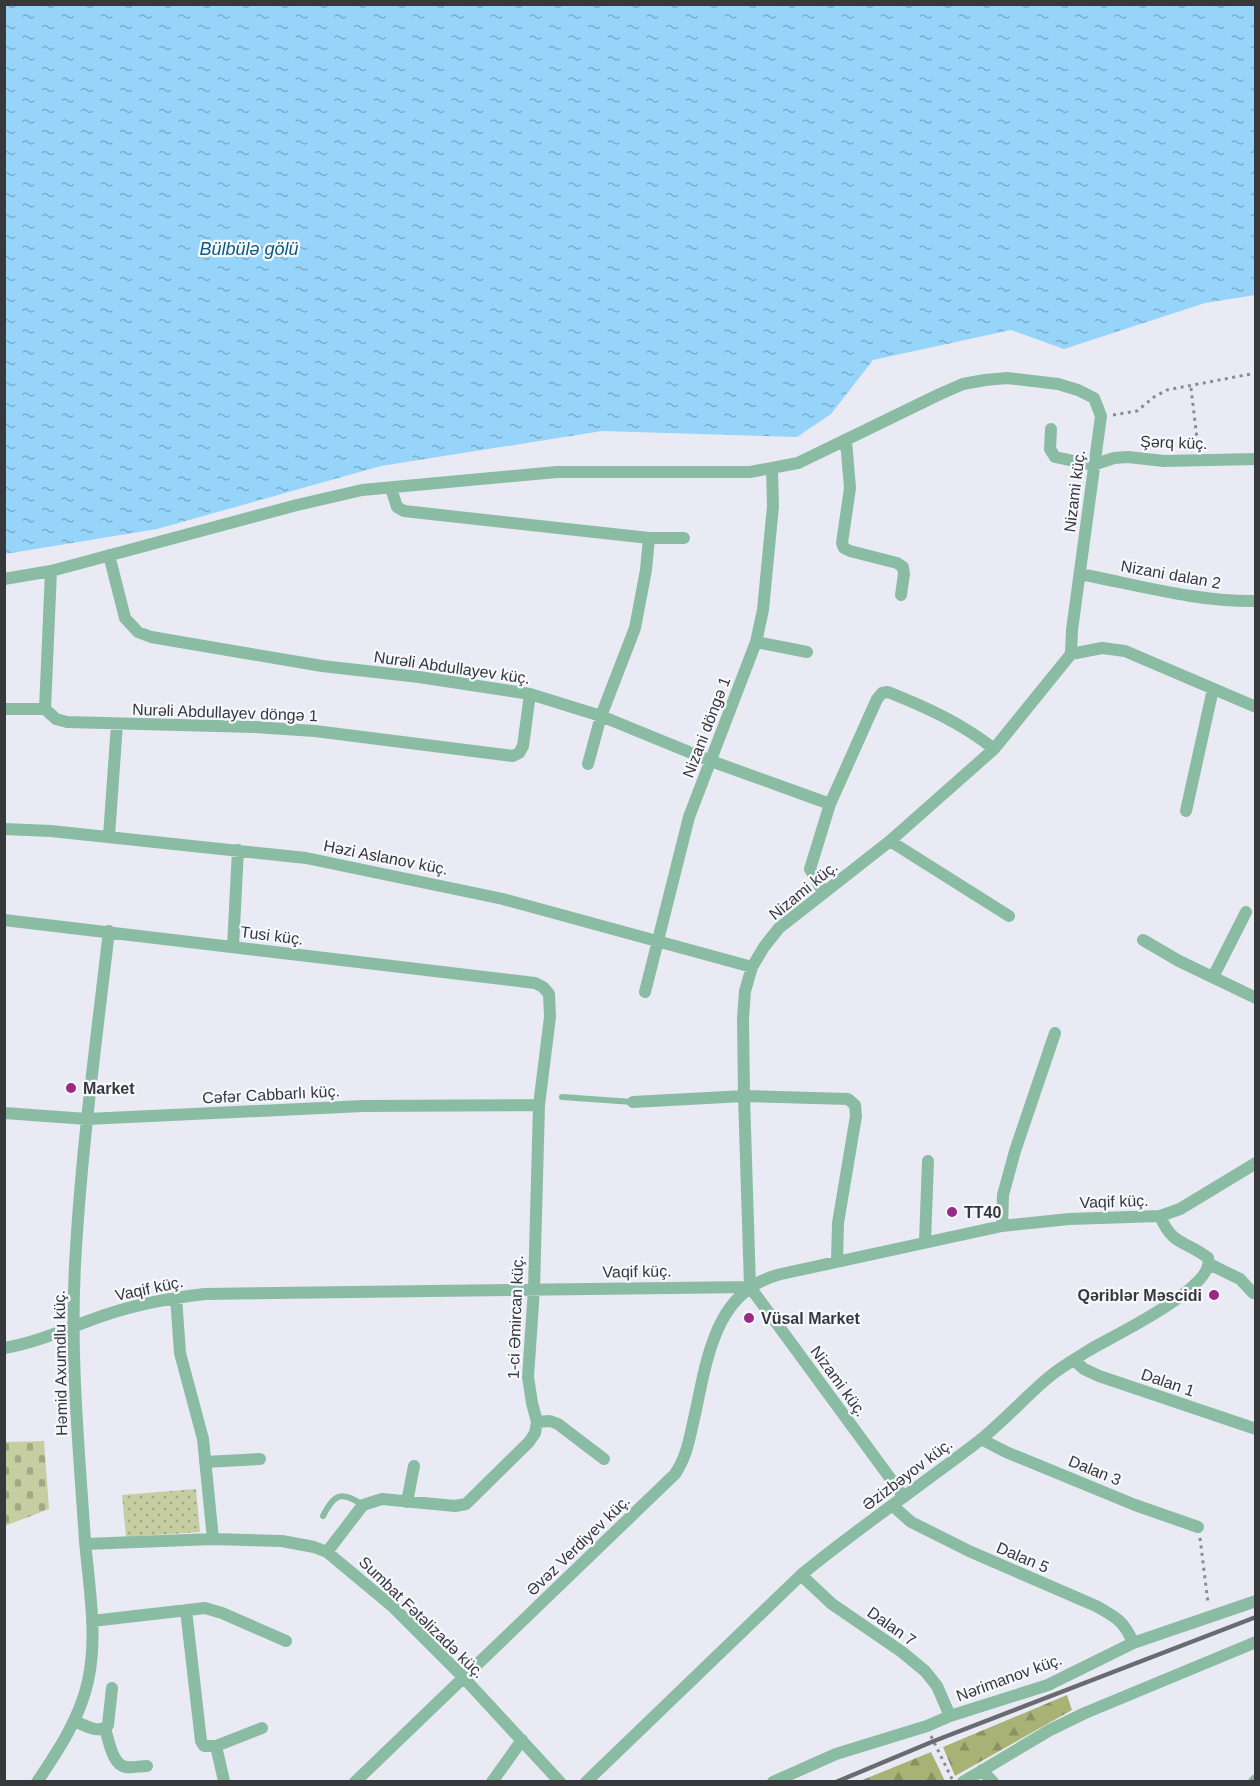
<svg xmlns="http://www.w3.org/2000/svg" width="1260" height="1786" font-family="Arial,sans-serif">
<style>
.grass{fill:url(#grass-dots)}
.forest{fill:url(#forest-firs)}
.cemetery{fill:url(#cemetery-stones)}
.water{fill:url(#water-ripples)}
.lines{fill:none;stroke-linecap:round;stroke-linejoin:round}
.path{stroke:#8a8b92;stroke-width:3;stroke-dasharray:3 4.5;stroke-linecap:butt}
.lane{stroke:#8abca3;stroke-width:6}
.street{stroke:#8abca3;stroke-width:12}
.rail{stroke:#6a6b71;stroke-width:4.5}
.poi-dot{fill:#9a2885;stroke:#f7f8fe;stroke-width:2}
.labels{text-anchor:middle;stroke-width:4.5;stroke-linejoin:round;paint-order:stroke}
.street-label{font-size:16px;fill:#37383c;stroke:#f7f8fe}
.poi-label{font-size:16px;font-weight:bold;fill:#37383c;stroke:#f7f8fe;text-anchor:start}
.water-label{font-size:18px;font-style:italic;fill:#0c5a7e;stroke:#f7f8fe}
</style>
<defs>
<pattern id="grass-dots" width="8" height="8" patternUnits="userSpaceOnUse" patternTransform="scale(1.5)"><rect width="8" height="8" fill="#c6cea1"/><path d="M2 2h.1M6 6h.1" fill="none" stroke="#a2a884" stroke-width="1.8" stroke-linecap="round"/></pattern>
<pattern id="forest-firs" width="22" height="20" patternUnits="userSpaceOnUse" patternTransform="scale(1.5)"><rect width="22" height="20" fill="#a9b275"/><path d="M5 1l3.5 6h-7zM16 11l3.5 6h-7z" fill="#8a9261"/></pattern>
<pattern id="cemetery-stones" width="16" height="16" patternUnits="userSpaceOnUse" patternTransform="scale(1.5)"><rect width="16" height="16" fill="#c6cea1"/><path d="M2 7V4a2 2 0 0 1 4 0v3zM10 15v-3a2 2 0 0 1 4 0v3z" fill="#a2a884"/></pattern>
<pattern id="water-ripples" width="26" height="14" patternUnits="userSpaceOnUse" patternTransform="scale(1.5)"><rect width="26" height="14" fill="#96d4fa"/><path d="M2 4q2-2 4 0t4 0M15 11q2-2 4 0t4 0" fill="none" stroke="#7badcc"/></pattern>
</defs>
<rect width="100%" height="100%" fill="#e9eaf4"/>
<path class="grass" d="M196 1489 200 1532 126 1537 122 1495Z"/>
<path class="forest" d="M1067 1695 1072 1710 955 1776 943 1747Z
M931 1752 945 1781H860Z"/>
<path class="cemetery" d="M44 1441 49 1509 5 1526V1442Z"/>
<path class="water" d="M5 4 1255 5V295L1205 303 1064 349 1011 330 873 360 831 414 797 437 602 431 381 466 157 529 5 554Z"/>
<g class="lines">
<path class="path" d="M1191 388 1198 447
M1113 415 1137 411 1154 397 1167 390 1256 373
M1200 1538 1208 1603
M931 1736 952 1779"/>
<path class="lane" d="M562 1097 633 1102
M323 1516C335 1493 341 1491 363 1505"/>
<path class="street" d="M1051 429 1050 449 1055 457 1093 465 1114 458 1128 457 1164 461 1256 459
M846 441 850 488 842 543 844 548 850 551 897 563 903 567 904 574 901 595
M391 488 397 507 404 511 649 538H684
M109 555 125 618 138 632 151 637 322 666 419 677 530 694 601 716 711 761 830 804
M51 571 45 709 56 719 67 722 254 727 315 731 513 756 519 753 523 746 530 694
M1080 574C1138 585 1197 602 1256 601
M4 579 51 571 297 505 362 490 557 472H750L798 463 940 394 963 384 985 380 1007 378 1058 384 1078 390 1094 398 1101 416 1072 630 1071 654 994 749 890 841 779 928 764 947 752 967 745 991 743 1018 744 1096 750 1287 904 1497
M756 642 807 652
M1071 654 1102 648 1125 651 1256 707
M4 709H45
M588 764 601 716 635 628 646 570 649 538
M1186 811 1213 689
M4 829 51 831 306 858 503 899 752 967
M109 836 117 724
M890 841 1009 916
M823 892 810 869 830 804 877 699 882 693 888 692C926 707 963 724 994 749
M4 920 535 983 543 987 549 994 550 1017 539 1105 534 1289 528 1377 532 1403 537 1422 535 1433 529 1442 466 1504 455 1506 382 1499 363 1505 327 1552
M1143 940 1179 961 1256 998
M233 947 238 850
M1213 977 1246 912
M645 992 689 817 756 642 763 610 773 506 772 469
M633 1102 744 1096 848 1099 855 1105 856 1116 838 1223 837 1261
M4 1113 87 1119 363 1106 539 1105
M1002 1226 1003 1195 1015 1151 1055 1033
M925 1242 928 1161
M1209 1264 1240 1279 1253 1293
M176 1297 180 1353 203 1439 213 1539
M4 1348C40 1342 72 1326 105 1315 137 1304 171 1298 205 1294L750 1287
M1074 1360 1084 1369 1099 1376 1256 1429
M537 1422 550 1421 558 1424 604 1459
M981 1439 1006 1452 1135 1505 1198 1527
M205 1462 260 1459
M407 1502 414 1466
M893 1506 911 1522 969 1551 1096 1606C1116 1617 1125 1622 1133 1643
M86 1544 213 1539 282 1541 314 1547 327 1552 393 1607 464 1678 560 1782
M801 1575 832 1604 902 1652 925 1671 937 1686 950 1716
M186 1610 201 1741 204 1746H216L262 1728
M92 1621 205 1608 222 1613 286 1641
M74 1721C85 1725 100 1735 108 1725L112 1688
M105 1729C109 1740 112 1765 126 1767 132 1768 140 1766 147 1766
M216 1746 224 1781
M982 1770 993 1782
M37 1782C58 1751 80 1718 88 1681 98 1636 89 1587 85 1541 79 1450 70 1357 75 1265 81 1153 96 1042 109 931
M355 1782 675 1474C686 1458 689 1441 693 1423 707 1363 712 1291 781 1274L1002 1226 1069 1219 1160 1216 1180 1209 1256 1163
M492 1782 522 1740
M586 1782 801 1575C858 1528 920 1486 979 1441 1004 1421 1025 1397 1049 1377 1062 1366 1077 1358 1091 1349 1113 1336 1217 1287 1208 1258 1186 1240 1173 1247 1160 1216
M773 1782 836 1754 927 1726 950 1716 1048 1685 1133 1643 1256 1601
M963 1782 1050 1730 1085 1713 1256 1642
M1254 1782 1256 1780"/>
<path class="rail" d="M836 1782 934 1741 1256 1617"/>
</g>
<g class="poi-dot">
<circle cx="71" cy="1088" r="6"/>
<circle cx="952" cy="1212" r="6"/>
<circle cx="1214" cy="1295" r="6"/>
<circle cx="749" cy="1318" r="6"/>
</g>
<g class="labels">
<g class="street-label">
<text transform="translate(1174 442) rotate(2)" y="6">Şərq küç.</text>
<text transform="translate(1074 491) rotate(-83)" y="6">Nizami küç.</text>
<text transform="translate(1171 574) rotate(10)" y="6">Nizani dalan 2</text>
<text transform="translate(452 667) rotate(8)" y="6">Nurəli Abdullayev küç.</text>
<text transform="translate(225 712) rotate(2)" y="6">Nurəli Abdullayev döngə 1</text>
<text transform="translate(706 727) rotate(-69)" y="6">Nizani döngə 1</text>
<text transform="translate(386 857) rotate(11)" y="6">Həzi Aslanov küç.</text>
<text transform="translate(803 890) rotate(-39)" y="6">Nizami küç.</text>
<text transform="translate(272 935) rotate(7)" y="6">Tusi küç.</text>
<text transform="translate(271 1094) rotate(-3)" y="6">Cəfər Cabbarlı küç.</text>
<text transform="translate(1114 1201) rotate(-2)" y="6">Vaqif küç.</text>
<text transform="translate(637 1271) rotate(-1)" y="6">Vaqif küç.</text>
<text transform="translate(149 1288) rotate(-12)" y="6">Vaqif küç.</text>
<text transform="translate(515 1317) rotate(-88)" y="6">1-ci Əmircan küç.</text>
<text transform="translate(60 1363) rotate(-91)" y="6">Həmid Axumdlu küç.</text>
<text transform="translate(839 1381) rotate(54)" y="6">Nizami küç.</text>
<text transform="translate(1168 1382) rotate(19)" y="6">Dalan 1</text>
<text transform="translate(1095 1470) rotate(22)" y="6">Dalan 3</text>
<text transform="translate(907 1474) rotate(-37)" y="6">Əzizbəyov küç.</text>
<text transform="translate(578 1545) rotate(-44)" y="6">Əvəz Verdiyev küç.</text>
<text transform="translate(1023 1557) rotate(23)" y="6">Dalan 5</text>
<text transform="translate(422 1617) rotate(44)" y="6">Sumbat Fətəlizadə küç.</text>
<text transform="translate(892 1626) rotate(35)" y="6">Dalan 7</text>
<text transform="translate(1009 1677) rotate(-20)" y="6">Nərimanov küç.</text>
</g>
<g class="poi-label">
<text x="83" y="1094">Market</text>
<text x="964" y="1218">TT40</text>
<text x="1202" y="1301" text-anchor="end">Qəriblər Məscidi</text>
<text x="761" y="1324">Vüsal Market</text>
</g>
<g class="water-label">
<text x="249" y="255">Bülbülə gölü</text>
</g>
</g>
<rect width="1260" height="1786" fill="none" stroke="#37383c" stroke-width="12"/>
</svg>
